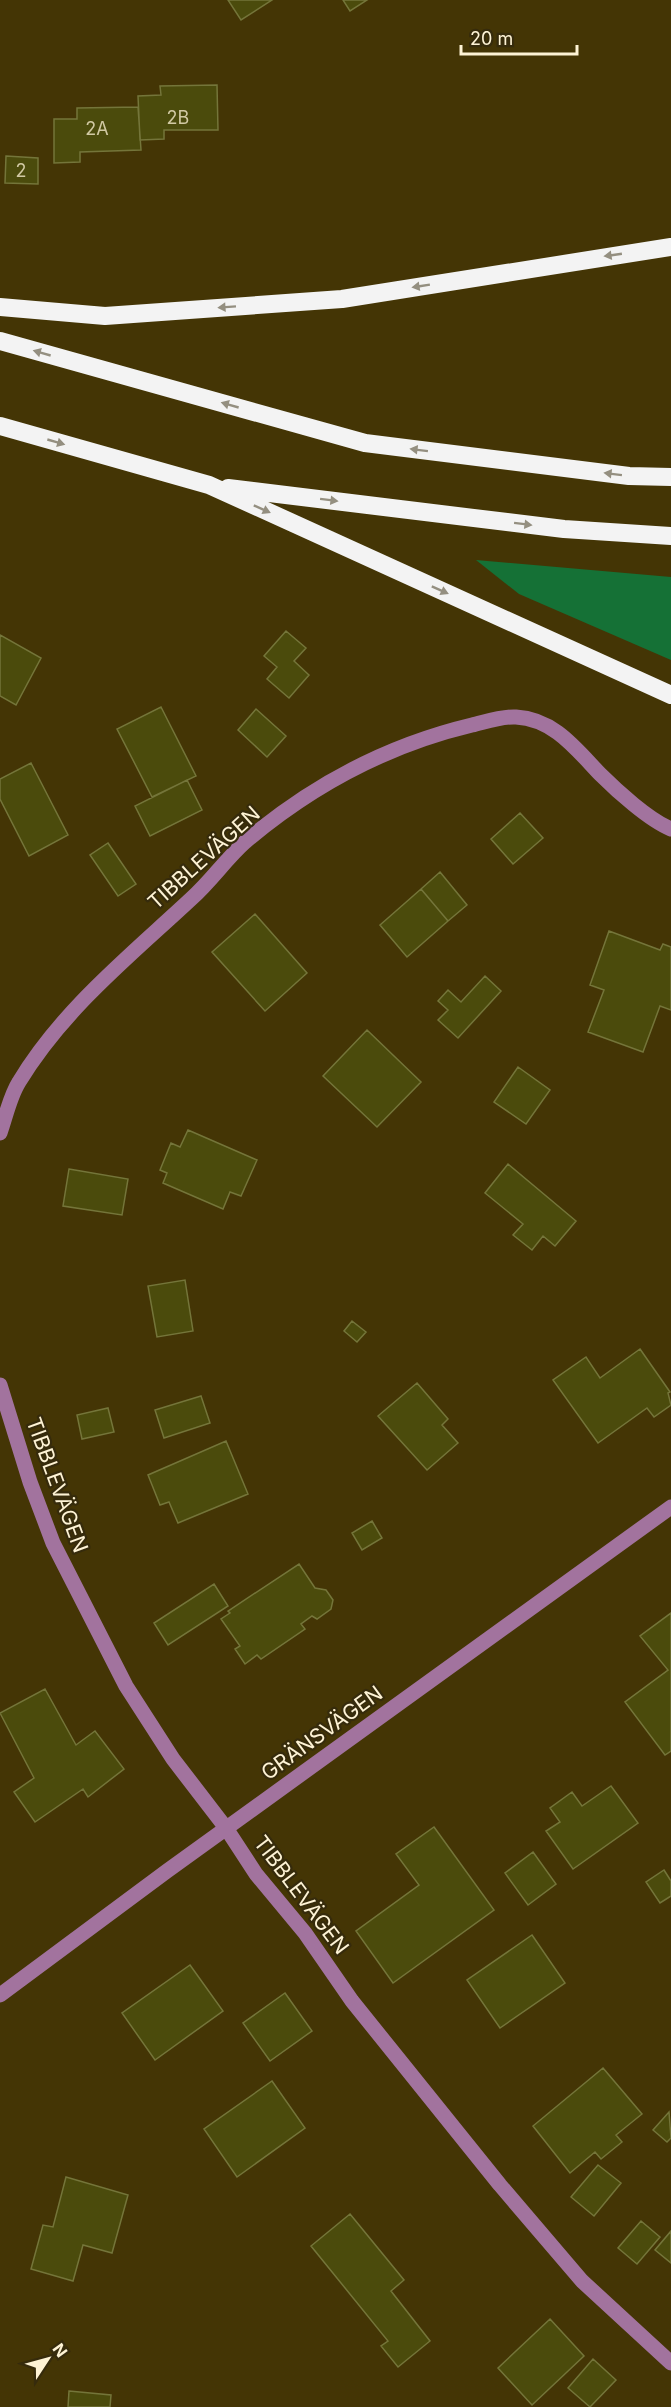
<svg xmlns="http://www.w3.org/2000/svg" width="671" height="2407" font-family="Inter,sans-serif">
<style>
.green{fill:#157136}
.building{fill:#4b4b0c;stroke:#74753a;stroke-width:1.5}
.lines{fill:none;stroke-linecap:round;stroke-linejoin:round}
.minor{stroke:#a2739e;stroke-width:15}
.highway{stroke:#f3f3f3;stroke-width:18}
.oneway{fill:#948f80}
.labels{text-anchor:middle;stroke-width:4.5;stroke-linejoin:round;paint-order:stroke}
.number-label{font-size:18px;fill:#d1c9a3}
.street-label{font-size:21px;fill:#fef3d5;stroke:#362b0c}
</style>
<rect width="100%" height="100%" fill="#443505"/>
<path class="green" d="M476 560 671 577V660L519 594Z"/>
<path class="building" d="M228 0H272L241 20Z
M343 0H367L350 11Z
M217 85 218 130H164V139L140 140 138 96 161 95 160 86Z
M138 107 141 150 80 152V162L54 163V119H77V108Z
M6 156 38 158V184L5 183Z
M286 631 306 648 294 661 309 675 289 698 267 679 277 667 264 656Z
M0 635 41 658 16 705 0 696Z
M161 707 196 776 152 797 117 729Z
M256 709 286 736 267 757 238 730Z
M31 763 68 835 29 856 0 799V779Z
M187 780 202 810 150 836 135 806Z
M520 813 543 838 513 864 491 839Z
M108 843 136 884 118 896 90 855Z
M440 872 467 905 448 921 421 889Z
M421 889 448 921 407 957 380 925Z
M255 914 307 973 265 1011 212 952Z
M609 931 660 950 663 944 671 947V1010L660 1006 643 1052 588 1032 604 990 590 985Z
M485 976 501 991 458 1038 438 1020 448 1010 438 1001 448 990 461 1002Z
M367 1030 421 1082 377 1127 323 1076Z
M518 1067 550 1090 526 1124 494 1102Z
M188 1130 257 1160 241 1196 230 1192 223 1209 163 1183 167 1173 160 1170 171 1143 180 1147Z
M508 1164 576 1221 555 1246 543 1236 532 1250 513 1235 523 1224 485 1193Z
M69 1169 128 1179 122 1215 63 1206Z
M185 1280 193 1331 157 1337 148 1286Z
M352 1321 366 1332 357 1342 344 1331Z
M640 1349 670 1392 668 1393 671 1405 654 1417 647 1408 598 1443 553 1380 586 1357 600 1378Z
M417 1383 448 1419 442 1425 458 1443 427 1470 378 1416Z
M201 1396 210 1423 164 1438 155 1410Z
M108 1408 114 1432 82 1439 77 1415Z
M226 1441 248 1494 178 1523 169 1502 160 1505 148 1475Z
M372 1521 382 1538 362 1550 352 1533Z
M299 1564 315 1588 326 1590 333 1600 331 1609 317 1619 312 1616 301 1624 305 1629 261 1659 257 1655 245 1664 235 1649 240 1646 221 1619 230 1613 228 1611Z
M214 1584 228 1606 168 1645 154 1623Z
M671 1613V1751L665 1755 625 1702 668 1670 640 1636Z
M45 1689 76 1745 95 1731 124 1769 88 1797 83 1789 35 1822 14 1792 34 1778 0 1713Z
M611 1786 638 1823 573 1869 546 1831 560 1822 550 1808 572 1792 582 1806Z
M434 1827 494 1910 393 1983 356 1931 419 1885 396 1854Z
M533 1852 556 1884 528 1905 505 1873Z
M664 1870 671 1881V1896L660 1903 646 1882Z
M532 1935 565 1983 500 2028 467 1980Z
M190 1965 223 2011 155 2060 122 2013Z
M285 1993 312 2031 270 2061 243 2023Z
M603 2068 642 2114 616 2135 622 2142 601 2159 595 2152 570 2173 533 2126Z
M272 2081 305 2128 237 2177 204 2129Z
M669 2112 671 2138 667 2142 653 2130Z
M598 2165 621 2183 594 2216 571 2197Z
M66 2177 128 2195 112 2253 83 2245 73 2281 31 2269 43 2225 53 2227Z
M350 2214 404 2280 391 2291 430 2341 398 2367 381 2346 388 2341 311 2246Z
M641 2221 660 2237 637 2264 618 2248Z
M671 2231V2263L655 2250Z
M550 2319 584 2356 532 2405 498 2368Z
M593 2359 616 2380 590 2407 568 2388Z
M69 2391 111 2395 110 2407H68Z"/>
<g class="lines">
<path class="minor" d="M0 1133C6 1116 10 1096 19 1082 63 1009 131 955 192 898 211 881 226 859 245 842 311 786 388 745 472 725 485 722 502 716 516 717 554 719 576 749 600 774 617 791 649 820 671 829
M0 1385 30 1482 53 1543 126 1686 173 1759 226 1828 256 1874 305 1933 352 2001 500 2185 582 2281 671 2363
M0 1995 167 1871 671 1507"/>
<path class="highway" d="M0 307 105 316 342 299 671 247
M0 341 365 443 629 476 671 477
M0 426 209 485 671 695
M228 488 564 529 671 536"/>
</g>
<defs><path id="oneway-solid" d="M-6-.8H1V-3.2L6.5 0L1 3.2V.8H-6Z" transform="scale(1.5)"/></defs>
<g class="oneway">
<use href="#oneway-solid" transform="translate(613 255) rotate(172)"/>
<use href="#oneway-solid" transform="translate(421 286) rotate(171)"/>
<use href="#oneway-solid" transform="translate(227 307) rotate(176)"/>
<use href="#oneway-solid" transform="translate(42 353) rotate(-164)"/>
<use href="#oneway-solid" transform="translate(230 405) rotate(-164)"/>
<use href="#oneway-solid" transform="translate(56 442) rotate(16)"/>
<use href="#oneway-solid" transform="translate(419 450) rotate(-173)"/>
<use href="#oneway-solid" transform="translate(613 474) rotate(-173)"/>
<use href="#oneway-solid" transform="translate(329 500) rotate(7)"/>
<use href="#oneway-solid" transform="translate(262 509) rotate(24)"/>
<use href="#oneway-solid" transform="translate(523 524) rotate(7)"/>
<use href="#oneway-solid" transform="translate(440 590) rotate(24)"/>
</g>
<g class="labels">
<g class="number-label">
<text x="178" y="124">2B</text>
<text x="97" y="135">2A</text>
<text x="21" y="177">2</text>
</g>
<g class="street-label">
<text transform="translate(204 858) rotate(-42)" y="7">TIBBLEVÄGEN</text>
<text transform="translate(57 1485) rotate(70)" y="7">TIBBLEVÄGEN</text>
<text transform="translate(322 1733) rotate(-36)" y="7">GRÄNSVÄGEN</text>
<text transform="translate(301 1895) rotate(53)" y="7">TIBBLEVÄGEN</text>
</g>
</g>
<g transform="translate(48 2359) rotate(54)" stroke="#362b0c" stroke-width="4.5" paint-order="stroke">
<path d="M0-4.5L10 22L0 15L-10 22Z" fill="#fef3d5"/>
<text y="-9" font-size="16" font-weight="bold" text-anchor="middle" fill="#fef3d5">N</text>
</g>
<path d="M461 45v9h116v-9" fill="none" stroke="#fef3d5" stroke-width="3"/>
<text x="470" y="45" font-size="18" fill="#fef3d5" stroke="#362b0c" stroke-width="4.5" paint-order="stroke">20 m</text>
</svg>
